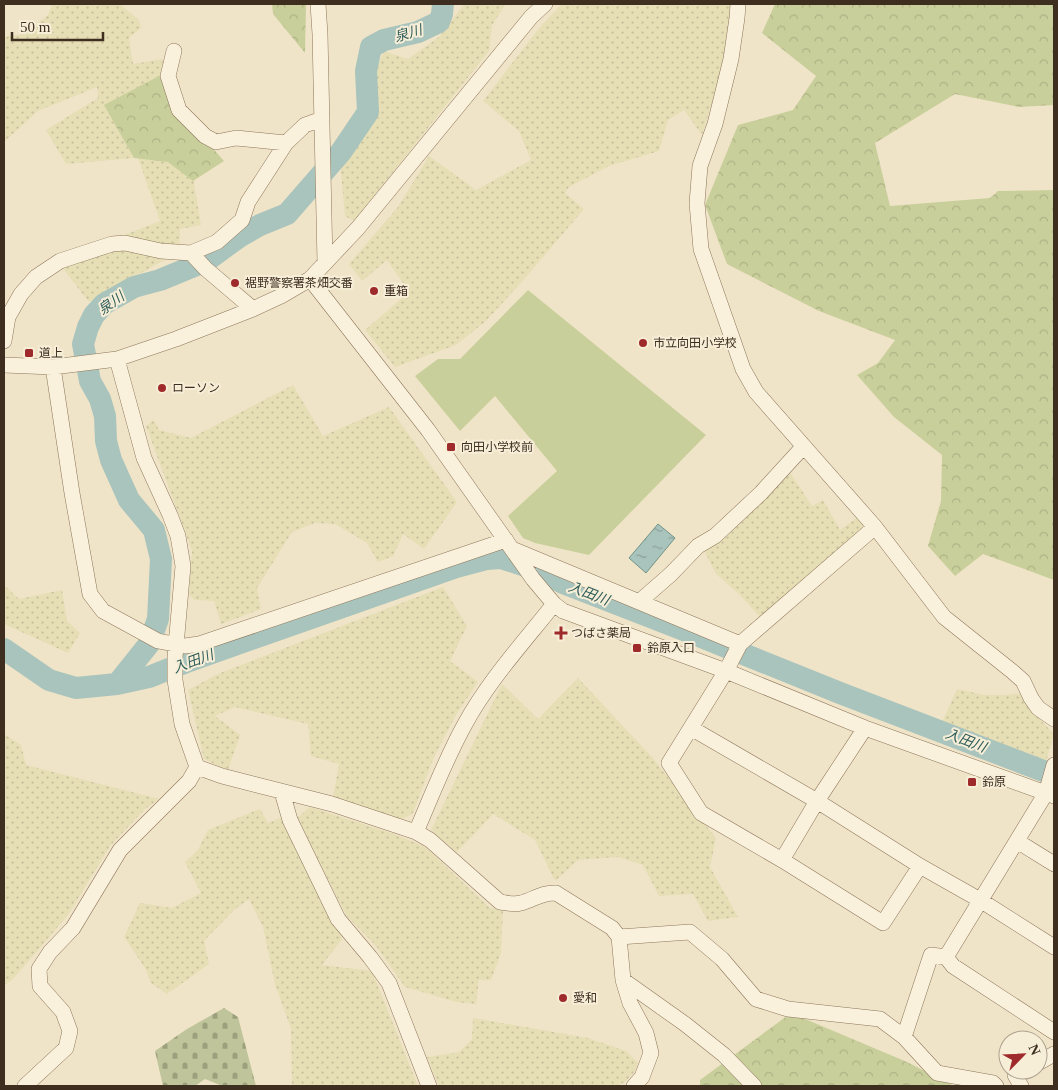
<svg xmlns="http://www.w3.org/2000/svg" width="1058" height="1090" font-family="'Times New Roman','Noto Sans JP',serif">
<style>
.farmland{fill:url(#farmland-dots)}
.grass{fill:#c9cf9b}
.forest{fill:url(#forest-crowns)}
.cemetery{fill:url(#cemetery-stones)}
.water{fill:url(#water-ripples);stroke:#6f938a}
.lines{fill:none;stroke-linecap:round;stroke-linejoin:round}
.river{stroke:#a9c4bc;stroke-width:22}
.minor-casing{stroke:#8d765c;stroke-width:16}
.minor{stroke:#faf1dc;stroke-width:15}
.poi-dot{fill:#9e2a2b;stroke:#f7eed8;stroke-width:2}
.labels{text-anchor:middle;stroke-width:4;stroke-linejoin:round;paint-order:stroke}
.poi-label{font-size:12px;fill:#3d2e20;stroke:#f7eed8;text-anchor:start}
.water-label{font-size:14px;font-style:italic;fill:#2f5d5a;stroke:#f7eed8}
</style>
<defs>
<pattern id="farmland-dots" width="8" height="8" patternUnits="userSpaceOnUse" patternTransform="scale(1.25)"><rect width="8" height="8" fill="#e6deb5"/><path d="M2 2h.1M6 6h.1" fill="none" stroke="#c6bf9b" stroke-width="1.8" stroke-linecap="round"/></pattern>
<pattern id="forest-crowns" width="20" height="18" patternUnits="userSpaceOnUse" patternTransform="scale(1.25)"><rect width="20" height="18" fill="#c9cf9b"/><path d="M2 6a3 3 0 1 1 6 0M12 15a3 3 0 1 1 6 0" fill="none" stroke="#aeb285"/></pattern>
<pattern id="cemetery-stones" width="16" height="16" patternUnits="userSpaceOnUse" patternTransform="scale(1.25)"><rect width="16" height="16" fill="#bfc49a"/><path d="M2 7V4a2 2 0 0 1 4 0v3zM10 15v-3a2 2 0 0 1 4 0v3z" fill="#9ca07d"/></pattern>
<pattern id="water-ripples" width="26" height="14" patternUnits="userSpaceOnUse" patternTransform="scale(1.25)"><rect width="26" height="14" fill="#a9c4bc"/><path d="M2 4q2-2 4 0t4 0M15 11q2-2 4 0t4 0" fill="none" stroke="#8ba098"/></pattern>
</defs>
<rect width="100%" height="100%" fill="#f0e4c8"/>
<path class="farmland" d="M52 4H120L139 20 141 28 129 38 133 64 163 59 161 77 106 107 134 158 66 164 46 130 98 98 97 87 38 111 4 142V37L23 34 48 15Z
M464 4H506L492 25 489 51 354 221 345 216 340 161 373 117 372 77 384 51 408 59 439 37Z
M562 4H731V23L719 80 702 135 684 110 668 120 659 151 609 166 569 187 565 193 584 209 527 276 486 321 456 345 395 367 365 330 409 292 387 260 362 281 349 264 398 207 429 156 476 190 531 160 519 131 483 101 540 27Z
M138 158 171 162 193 177 201 225 180 229 179 252 89 302 61 266 122 236 160 221Z
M293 385 323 436 389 407 457 502 424 549 403 534 393 556 378 562 367 543 335 524 315 523 292 532 257 588 261 609 221 624 214 601 194 600 189 594 192 551 146 426 154 420 159 430 191 438Z
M789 471 812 506 823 500 840 530 859 516 867 527 761 618 738 593 716 574 705 552Z
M4 585 19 599 62 590 67 621 80 633 68 653 4 624Z
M443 587 467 626 450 661 478 682 456 715 434 757 413 813 401 820 333 797 339 764 311 756 308 724 235 707 215 716 240 735 228 770 204 759 188 690 218 674Z
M578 678 652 757 716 838 710 867 738 917 708 921 693 894 659 896 643 865 618 857 578 860 555 881 535 840 493 814 457 852 431 830 502 684 538 719Z
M957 689 984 695H1006L1022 693 1030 709 1052 732 1053 737 1045 766 940 727Z
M4 734 21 745 26 765 159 799 145 809 110 846 68 915 13 979 4 986Z
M310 807 394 834 424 846 490 908 503 909 501 953 491 980H479L476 1004 456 1002 405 987 376 946 346 915 297 818Z
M260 809 268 823 283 817 342 939 322 965 372 971 418 1086H292L291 1029 275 984 263 927 249 899 234 910 204 941 209 964 167 994 151 983 145 968 124 937 140 903 172 908 201 893 185 862 198 850 208 830Z
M473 1018 588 1038 626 1051 638 1063 635 1071 626 1081 618 1086H439L427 1057 459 1052 472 1039Z"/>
<path class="grass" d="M528 290 706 435 589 555 535 543 523 538 508 516 557 471 495 396 460 431 415 376 438 359H460Z"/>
<path class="forest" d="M272 4H306L305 53 273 14Z
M775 4H1054V105L1019 107 955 94 875 143 890 206 990 198 998 191 1054 190V580L983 554 955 576 928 546 941 501 942 455 894 417 857 375 878 363 895 340 819 311 727 264 705 205 738 125 793 110 816 76 762 33Z
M161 75 203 137 224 161 193 181 168 162 134 158 104 105Z
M791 1013 907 1062 954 1086H700V1080Z"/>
<path class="cemetery" d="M224 1008 238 1017 256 1086H220V1085L205 1079 195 1086H163L155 1051 187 1029Z"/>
<path class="water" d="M658 524 675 538 646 573 629 558Z"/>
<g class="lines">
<path class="river" d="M4 649 49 680 76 688 117 684 149 677 189 661 456 567 486 559 501 558 538 570 563 583 689 632 840 693 1054 775
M117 684 149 644 158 619 161 559 154 530 129 500 111 460 106 441 105 416 100 399 90 381 83 344 88 327 94 315 104 304 134 287 160 280 206 261 239 237 260 225 287 214 341 152 368 112 366 71 371 47 384 40 418 32 439 22 442 14 443 4"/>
<g class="minor-casing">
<path id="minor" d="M318 4 320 34 325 263
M738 4 737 18 731 59 715 124 700 166 697 203 701 249 743 369 756 392 875 527 944 617 1013 672 1023 681 1031 698 1038 708 1054 719
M174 51 168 76 179 110 205 136 216 142 236 138 286 143
M191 253 206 269 253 309
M310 279 428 430 533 579 554 604 563 611 726 671 865 728 1054 796
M4 341 8 317 21 294 36 277 60 261 112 244 125 243 161 251 191 253 217 242 242 220 248 202 286 143 305 125 322 119
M117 359 144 458 170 515 178 536 183 566 175 657V680L182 724 197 767
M4 365 53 367 117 359 176 339 253 309 281 296 310 279 358 228 531 17 545 4
M53 367 72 493 90 594 103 611 158 641 185 646 199 644 506 540
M875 527 740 644 726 671 669 763 701 813 782 860 883 923 920 866
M512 549 740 644
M639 602 671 574 698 546 715 536 761 493 803 447
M691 728 817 801 920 866 980 900 1054 947
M1054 765 1046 793 946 957 953 966 1054 1032
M197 767 222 776 332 804 416 832 430 840 500 902C507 903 514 905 521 903 533 900 542 892 556 893L612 928 619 937 623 980 630 1003 646 1033 651 1053 642 1077 634 1086
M282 792 290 820 338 919 370 957 389 983 429 1086
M416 832C432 795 446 758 465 724 489 680 524 642 554 604
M1017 841 1054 864
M782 860 817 801 865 728
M619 937 690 932 722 959 756 999 788 1009 880 1019 904 1037 931 955 946 957
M623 980 685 1024 724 1055 754 1086
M904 1037 937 1073 993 1083 996 1086
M1038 1063 1054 1054
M25 1086 66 1048 70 1031 63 1012 40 986 39 969 50 952 73 928 120 850 189 781 197 767
M1021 1086 1015 1075 1025 1070"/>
</g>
<use href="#minor" class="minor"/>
</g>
<g class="poi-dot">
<circle cx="235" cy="283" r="5"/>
<circle cx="374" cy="291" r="5"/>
<circle cx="643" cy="343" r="5"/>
<rect x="24" y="348" width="10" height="10" rx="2.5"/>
<circle cx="162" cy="388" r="5"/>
<rect x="446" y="442" width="10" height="10" rx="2.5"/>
<path d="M558.5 625.5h5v5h5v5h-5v5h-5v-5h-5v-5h5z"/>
<rect x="632" y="643" width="10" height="10" rx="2.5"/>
<rect x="967" y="777" width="10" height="10" rx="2.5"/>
<circle cx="563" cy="998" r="5"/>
</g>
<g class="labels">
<g class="poi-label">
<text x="245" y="287">裾野警察署茶畑交番</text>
<text x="384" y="295">重箱</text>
<text x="653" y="347">市立向田小学校</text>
<text x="39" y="357">道上</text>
<text x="172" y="392">ローソン</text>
<text x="461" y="451">向田小学校前</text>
<text x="571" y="637">つばさ薬局</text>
<text x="647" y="652">鈴原入口</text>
<text x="982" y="786">鈴原</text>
<text x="573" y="1002">愛和</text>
</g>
<g class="water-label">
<text transform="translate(408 33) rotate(-16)" y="5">泉川</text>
<text transform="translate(111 303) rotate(-36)" y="5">泉川</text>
<text transform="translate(589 593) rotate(21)" y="5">入田川</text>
<text transform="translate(193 661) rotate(-20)" y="5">入田川</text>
<text transform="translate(966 740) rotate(21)" y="5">入田川</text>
</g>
</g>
<rect width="1058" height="1090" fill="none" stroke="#3d2e20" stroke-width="10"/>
<g transform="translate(1023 1055) rotate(66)"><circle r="24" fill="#f7eed8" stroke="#ada18e"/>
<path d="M0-4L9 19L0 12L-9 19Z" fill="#9e2a2b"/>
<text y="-8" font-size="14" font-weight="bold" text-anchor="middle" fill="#3d2e20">N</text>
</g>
<path d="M12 32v8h91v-8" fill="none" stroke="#3d2e20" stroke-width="2.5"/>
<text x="20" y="32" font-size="15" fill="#3d2e20" stroke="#f7eed8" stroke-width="4" paint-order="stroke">50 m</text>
</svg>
